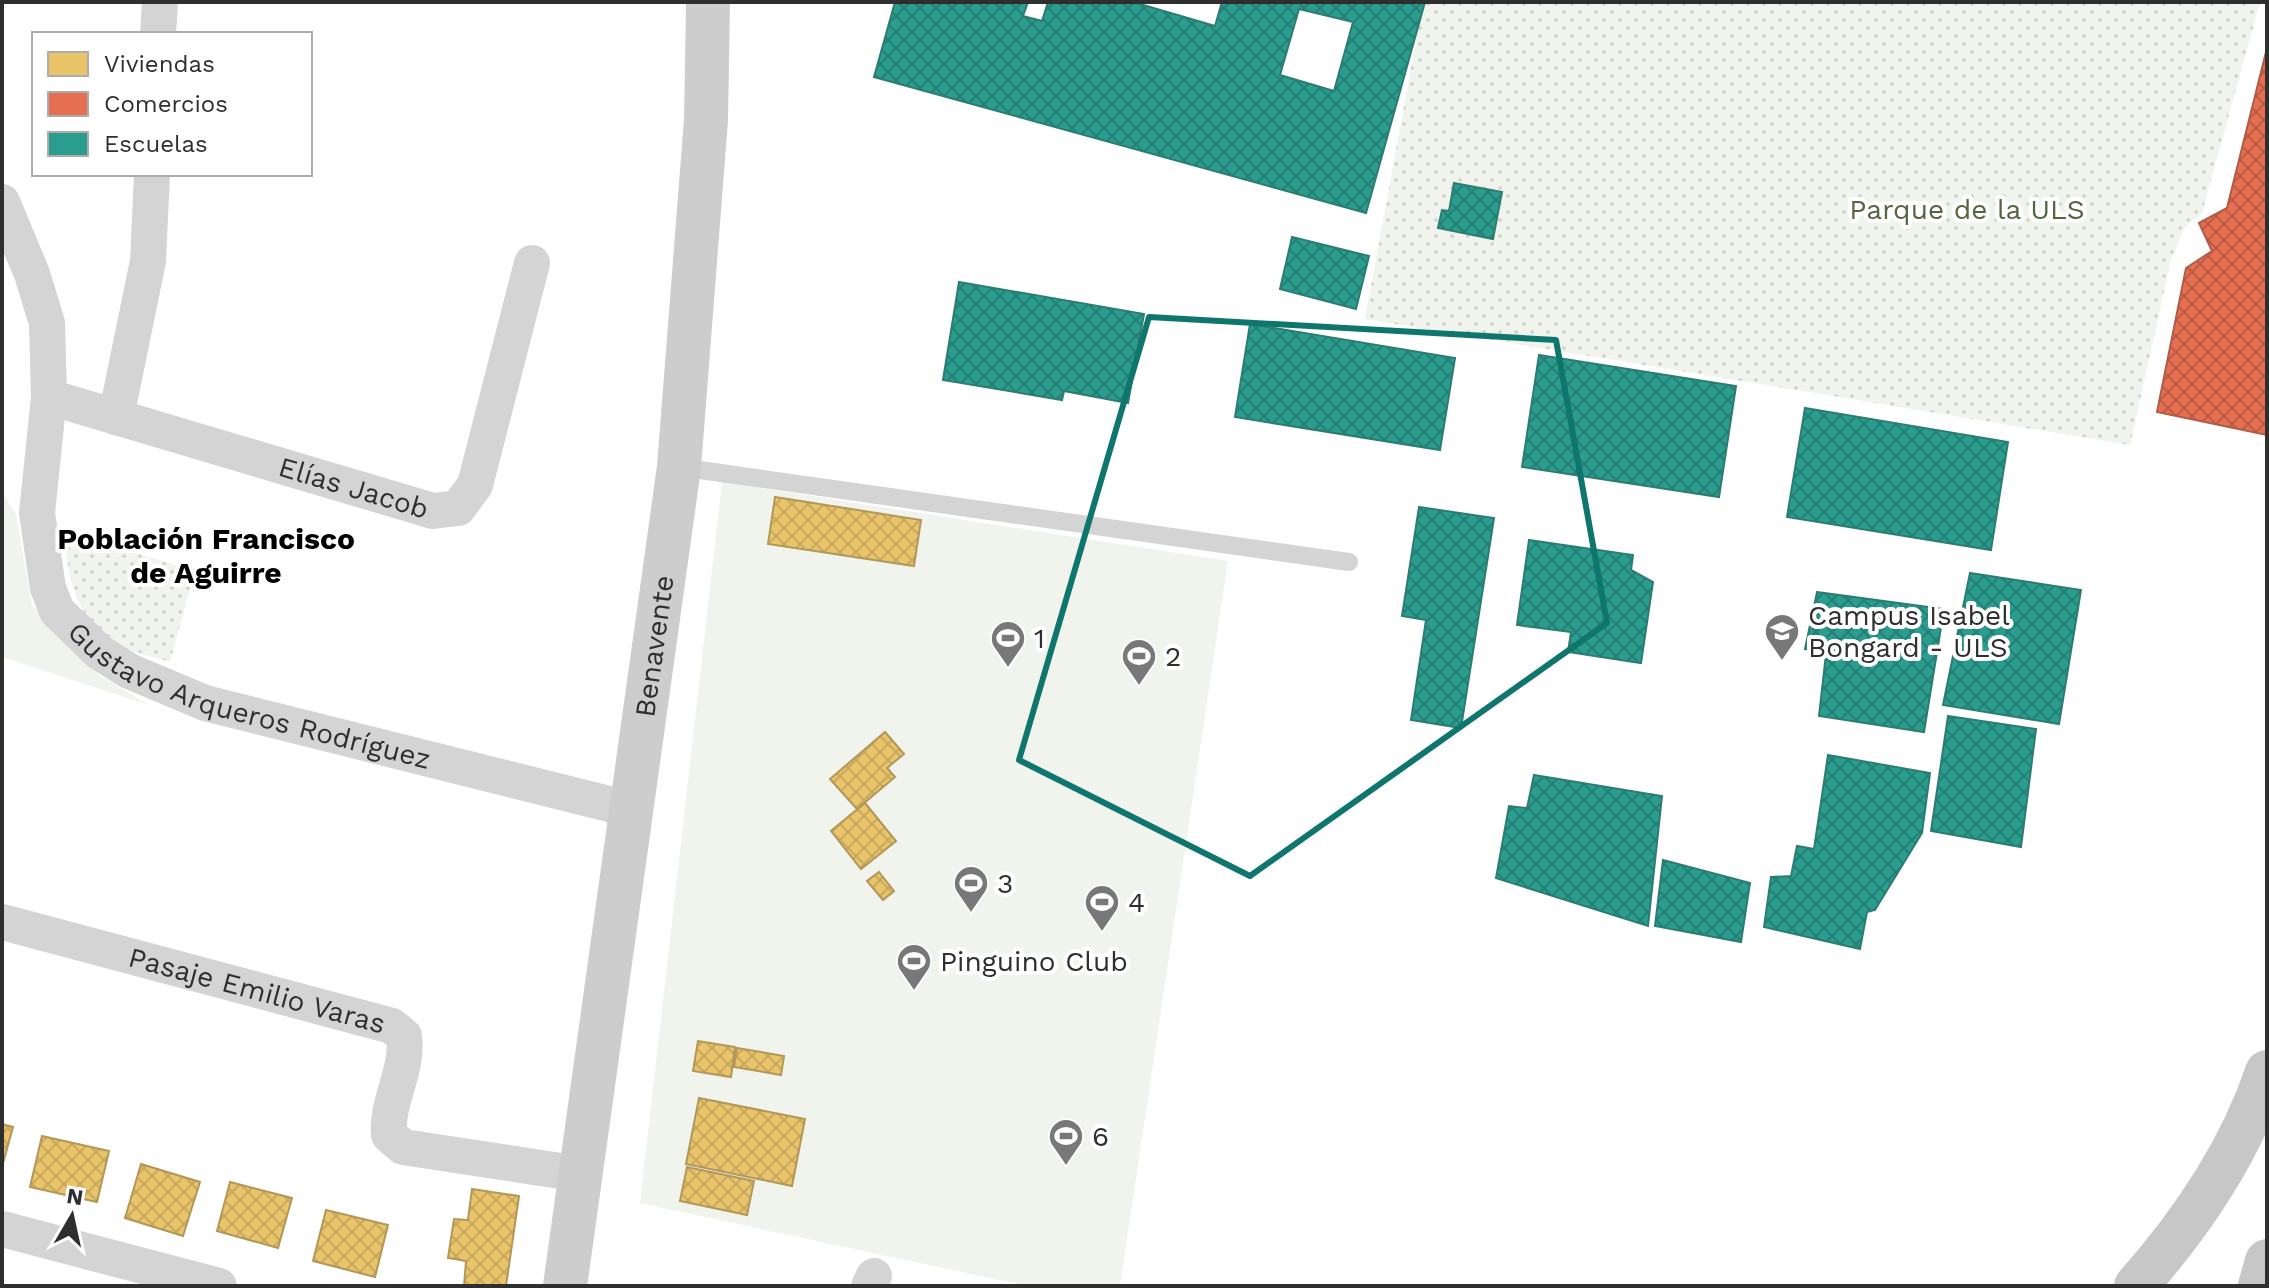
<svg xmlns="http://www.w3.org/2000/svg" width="2269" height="1288" font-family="'Work Sans',sans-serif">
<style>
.grass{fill:#f1f3ed}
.park{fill:url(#park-dots)}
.homes{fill:url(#homes-cross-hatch);stroke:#b19758;stroke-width:2}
.shops{fill:url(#shops-cross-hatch);stroke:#b05c47;stroke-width:2}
.schools{fill:url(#schools-cross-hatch);stroke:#2c7c72;stroke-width:2;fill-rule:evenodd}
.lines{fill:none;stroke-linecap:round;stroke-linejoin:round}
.service{stroke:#d4d4d4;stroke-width:18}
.minor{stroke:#d4d4d4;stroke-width:36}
.secondary{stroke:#cdcdcd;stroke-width:44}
.primary{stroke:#c7c7c7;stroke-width:44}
.marked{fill:none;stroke:#0f766e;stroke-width:6;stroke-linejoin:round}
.labels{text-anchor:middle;stroke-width:8;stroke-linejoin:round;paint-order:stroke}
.park-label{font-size:28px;fill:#536541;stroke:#fff}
.street-label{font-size:28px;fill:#2f2f2f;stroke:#fff}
.poi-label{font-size:28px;fill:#2f2f2f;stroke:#fff;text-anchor:start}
.neighbourhood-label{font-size:30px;font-weight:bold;fill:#000;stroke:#fff}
</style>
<defs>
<pattern id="park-dots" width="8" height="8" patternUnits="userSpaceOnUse" patternTransform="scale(2)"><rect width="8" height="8" fill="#f1f3ed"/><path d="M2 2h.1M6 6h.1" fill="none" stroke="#cfd1cc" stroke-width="1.8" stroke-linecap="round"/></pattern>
<pattern id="homes-cross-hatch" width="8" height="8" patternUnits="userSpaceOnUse" patternTransform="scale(2)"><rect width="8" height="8" fill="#e9c46a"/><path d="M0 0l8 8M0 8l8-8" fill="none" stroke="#c8a95c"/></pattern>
<pattern id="shops-cross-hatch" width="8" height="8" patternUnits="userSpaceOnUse" patternTransform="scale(2)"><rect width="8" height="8" fill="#e76f51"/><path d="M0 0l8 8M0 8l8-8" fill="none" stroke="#bc5c44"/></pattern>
<pattern id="schools-cross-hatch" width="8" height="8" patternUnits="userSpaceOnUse" patternTransform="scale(2)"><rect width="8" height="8" fill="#2a9d8f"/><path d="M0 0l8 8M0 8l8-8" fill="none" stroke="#248075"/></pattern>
</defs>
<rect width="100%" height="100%" fill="#fff"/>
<path class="grass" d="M722 482 1228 561 1120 1286H1027L640 1203Z
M2 492 16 514 32 605 100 676 149 705 2 657Z"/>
<path class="park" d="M1423 2H2260L2202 213 2185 227 2171 260 2130 445 1365 319Z
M67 534 195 570 170 662C153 656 132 653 116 644 78 622 64 575 67 534Z"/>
<path class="homes" d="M775 497 921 520 914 566 768 544Z
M885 732 904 754 887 768 895 777 857 809 830 779Z
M865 803 896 841 861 869 831 831Z
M879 872 894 891 883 900 867 881Z
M698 1041 735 1047 731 1077 693 1071Z
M737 1048 784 1056 781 1075 734 1067Z
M699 1098 805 1119 792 1186 686 1164Z
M2 1124 13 1127 2 1167Z
M42 1136 109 1151 97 1202 30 1187Z
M141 1164 200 1182 183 1236 125 1218Z
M687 1167 754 1181 747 1215 680 1201Z
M230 1182 292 1198 278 1248 217 1231Z
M472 1189 519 1196 506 1286H464L466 1261 448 1258 454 1219 468 1220Z
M326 1210 388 1225 375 1277 313 1261Z"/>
<path class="shops" d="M2266 52H2267V435L2157 412 2186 268 2212 251 2199 223 2227 208Z"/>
<path class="schools" d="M895 2H1028L1023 16 1042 21 1048 2H1133L1215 26 1222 2H1425L1366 213 874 77ZM1299 9 1353 22 1334 91 1280 75Z
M1454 183 1502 192 1493 239 1438 228 1442 210 1449 211Z
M1292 237 1369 256 1356 309 1280 289Z
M959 282 1144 314 1128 403 1064 391 1062 400 943 380Z
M1250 324 1455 358 1440 450 1235 417Z
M1539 355 1736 386 1719 497 1522 467Z
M1805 408 2008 442 1991 550 1787 517Z
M1419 507 1494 518 1461 728 1411 720 1426 620 1402 616Z
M1529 540 1633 555 1631 570 1653 582 1641 663 1568 652 1571 632 1517 625Z
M1970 573 2081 590 2059 724 1943 705Z
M1817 592 1944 609 1924 732 1819 716 1826 654 1805 649Z
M1948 716 2036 729 2021 847 1931 831Z
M1828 755 1930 773 1922 833 1875 910 1867 912 1860 949 1764 927 1771 877 1791 876 1797 846 1814 849Z
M1534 775 1662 796 1648 926 1496 878 1509 806 1527 808Z
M1663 860 1750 883 1741 942 1655 926Z"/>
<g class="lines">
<path class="service" d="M679 467 1349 562"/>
<g class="minor">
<path d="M158 34 160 2"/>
<path id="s1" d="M2 202 32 274 47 323 49 397 37 513 48 588 57 611 99 652 129 671 205 703 629 809"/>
<path id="s2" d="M49 397 433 511 458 508 475 485 532 263"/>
<path d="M116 417 148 261 152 174"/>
<path id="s3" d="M2 922 392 1026 404 1036C409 1070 386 1101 389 1135L403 1147 580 1174"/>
<path d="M2 1229 219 1286"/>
<path d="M869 1286 874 1276"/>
</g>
<path class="secondary" id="s4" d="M565 1286 679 467 706 120 708 2"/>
<path class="primary" d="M2136 1286C2192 1223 2240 1152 2267 1072
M2260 1286 2267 1261"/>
</g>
<path class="marked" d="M1149 317 1556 340 1607 623 1250 876 1019 760Z"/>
<defs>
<g id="university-pin" transform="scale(1.8)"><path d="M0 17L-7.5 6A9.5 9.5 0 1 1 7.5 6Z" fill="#787878" stroke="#fff"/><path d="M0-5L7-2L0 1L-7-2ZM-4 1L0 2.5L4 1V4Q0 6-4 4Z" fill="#fff"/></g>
<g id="stadium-pin" transform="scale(1.8)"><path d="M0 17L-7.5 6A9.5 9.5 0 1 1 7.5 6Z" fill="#787878" stroke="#fff"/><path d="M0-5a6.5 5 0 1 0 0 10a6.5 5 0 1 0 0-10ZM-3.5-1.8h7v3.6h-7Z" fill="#fff"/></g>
</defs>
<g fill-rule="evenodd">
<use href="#university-pin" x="1782" y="631"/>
<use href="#stadium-pin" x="1008" y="638"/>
<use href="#stadium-pin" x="1139" y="656"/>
<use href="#stadium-pin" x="971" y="883"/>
<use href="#stadium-pin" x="1102" y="902"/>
<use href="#stadium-pin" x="914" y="961"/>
<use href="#stadium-pin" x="1066" y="1136"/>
</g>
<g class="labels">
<g class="park-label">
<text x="1967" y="219">Parque de la ULS</text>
</g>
<g class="street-label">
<text dy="10" stroke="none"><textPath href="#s2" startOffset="318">Elías Jacob</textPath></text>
<text dy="10" stroke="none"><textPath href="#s4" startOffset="646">Benavente</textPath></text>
<text dy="10" stroke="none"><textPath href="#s1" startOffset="636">Gustavo Arqueros Rodríguez</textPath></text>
<text dy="10" stroke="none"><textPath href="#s3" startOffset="264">Pasaje Emilio Varas</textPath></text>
</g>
<g class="poi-label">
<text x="1808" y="625">Campus Isabel<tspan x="1808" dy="32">Bongard - ULS</tspan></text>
<text x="1034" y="648">1</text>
<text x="1165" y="666">2</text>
<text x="997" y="893">3</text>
<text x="1128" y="912">4</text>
<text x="940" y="971">Pinguino Club</text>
<text x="1092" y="1146">6</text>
</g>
<g class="neighbourhood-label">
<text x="206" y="549">Población Francisco<tspan x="206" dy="34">de Aguirre</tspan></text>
</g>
</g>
<rect width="2269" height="1288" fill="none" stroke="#2f2f2f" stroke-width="8"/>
<rect x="32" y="32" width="280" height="144" fill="#ffffff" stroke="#acacac" stroke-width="2"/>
<rect x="48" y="52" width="40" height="24" fill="#e9c46a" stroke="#acacac" stroke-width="2"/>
<text x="104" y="72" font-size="24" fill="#2f2f2f">Viviendas</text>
<rect x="48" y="92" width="40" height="24" fill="#e76f51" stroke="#acacac" stroke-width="2"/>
<text x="104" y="112" font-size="24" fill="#2f2f2f">Comercios</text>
<rect x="48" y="132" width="40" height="24" fill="#2a9d8f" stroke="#acacac" stroke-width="2"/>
<text x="104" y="152" font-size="24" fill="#2f2f2f">Escuelas</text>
<g transform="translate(72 1216) rotate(9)" stroke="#ffffff" stroke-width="6" paint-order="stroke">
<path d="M0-6L14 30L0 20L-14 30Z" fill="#2f2f2f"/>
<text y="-12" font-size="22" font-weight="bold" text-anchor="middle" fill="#2f2f2f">N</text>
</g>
</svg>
